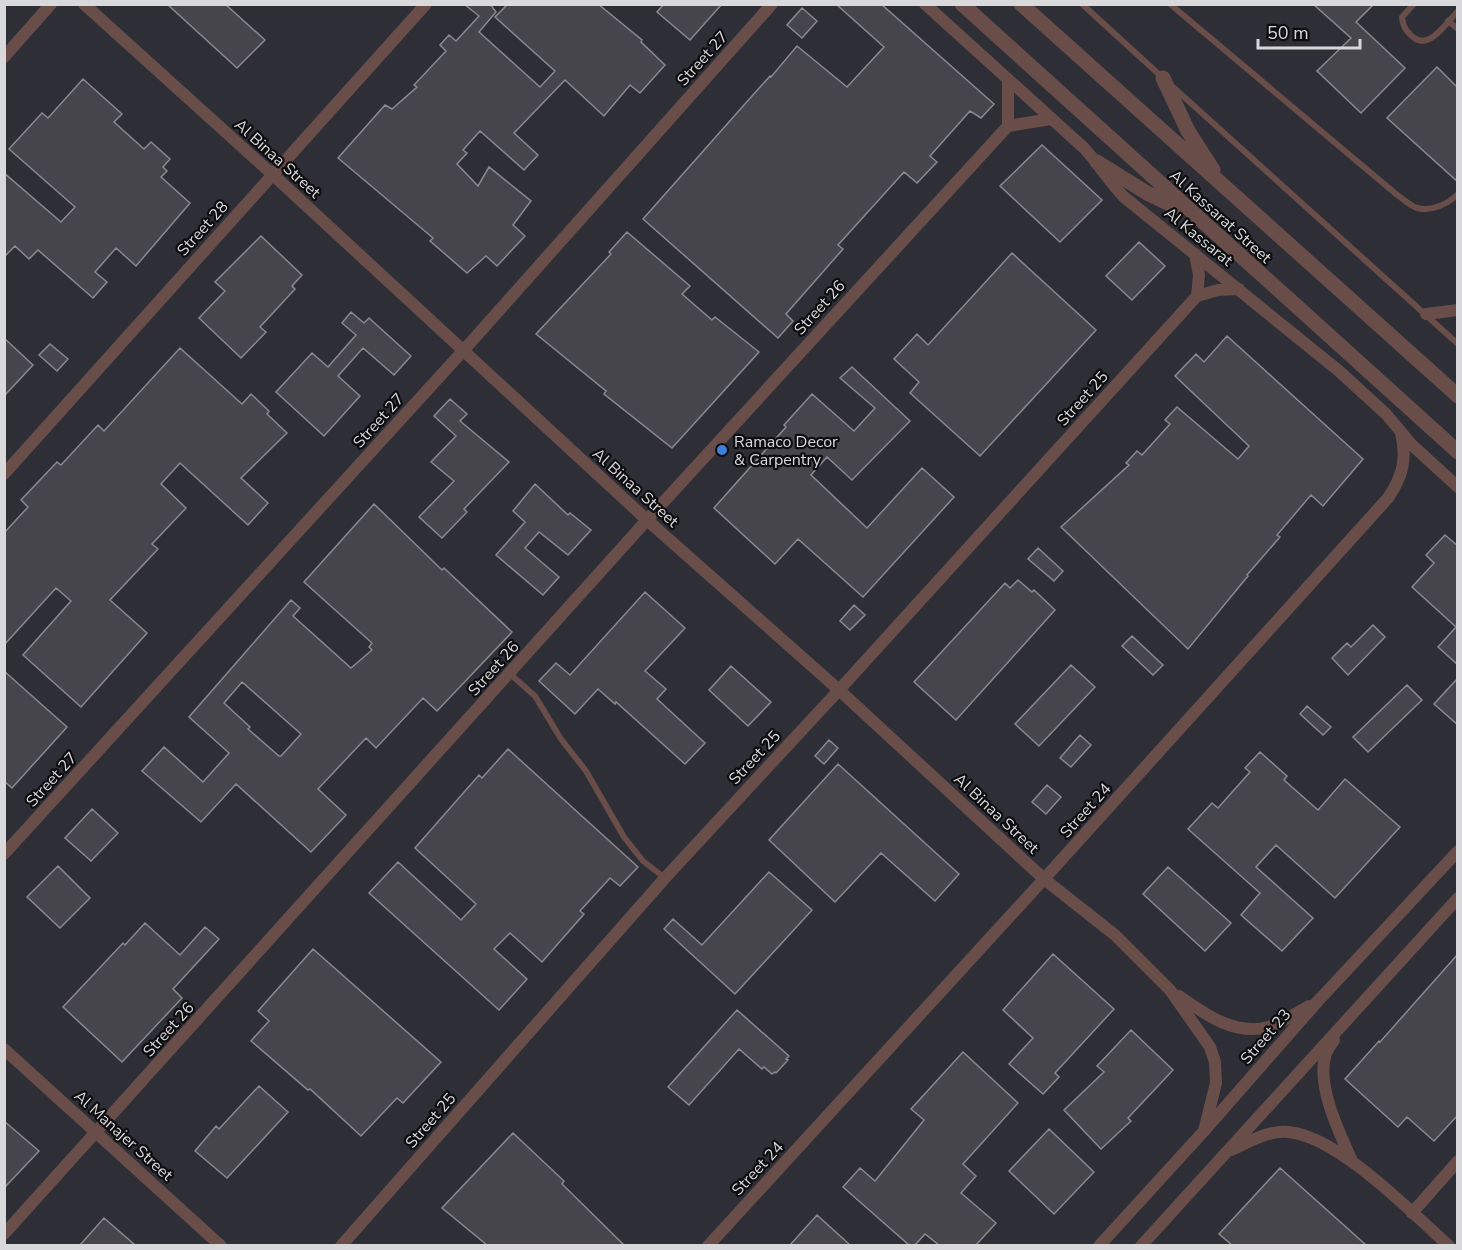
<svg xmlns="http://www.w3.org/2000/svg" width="1462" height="1250" font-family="'Nunito Sans',sans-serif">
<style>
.built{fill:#2e2e37}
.building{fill:#45454b;stroke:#89898f;stroke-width:1.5;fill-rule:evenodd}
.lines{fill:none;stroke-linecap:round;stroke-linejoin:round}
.service{stroke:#694d48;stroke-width:6}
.minor{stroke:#694d48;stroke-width:12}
.tertiary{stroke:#694d48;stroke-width:15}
.shop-dot{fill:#3f7fe0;stroke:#0d0d0f;stroke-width:2}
.labels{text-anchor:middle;stroke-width:4.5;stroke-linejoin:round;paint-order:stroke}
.street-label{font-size:16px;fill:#d9d9dc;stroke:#0d0d0f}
.poi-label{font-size:16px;fill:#d9d9dc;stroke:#0d0d0f;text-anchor:start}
</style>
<rect width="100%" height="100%" fill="#232328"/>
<path class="built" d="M5 5H1457V1245L5 1246Z"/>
<path class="building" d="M167 4H225L265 40 237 68Z
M464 4H490L496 12 479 32 540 87 555 71 495 17 508 4H598L642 40 641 42 665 65 640 93 630 85 604 116 565 80 514 133 538 155 524 170 480 131 463 150 467 153 457 164 478 186 489 167 531 201 513 225 525 236 497 266 486 256 467 273 430 241 433 238 338 158 385 105 392 109 417 87 414 85 446 51 440 45 449 35 456 41 479 16Z
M664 4H722L690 40 657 12Z
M836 4H881L994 104 981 118 970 111 930 156 937 162 917 183 904 172 838 245 843 249 786 314 793 321 778 338 643 219 744 105 770 76 771 77 797 46 847 87 884 47Z
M1313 4H1374L1356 22 1405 68 1361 113 1317 71 1351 38Z
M802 8 817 21 802 38 787 25Z
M1437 67 1458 88V182L1387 118Z
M83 79 122 114 114 122 144 149 151 142 170 159 163 167 167 171 161 177 190 203 136 266 116 248 95 272 107 282 93 298 38 250 29 259 15 246 4 257V173L61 222 75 207 9 149 42 113 48 118Z
M1042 145 1102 200 1060 242 1000 186Z
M627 232 690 286 682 294 712 320 715 317 759 352 672 448 604 394 606 391 536 334 611 254 609 252Z
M261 236 302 275 292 286 295 289 260 327 266 332 241 358 199 318 225 291 215 282Z
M1139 242 1165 266 1132 300 1106 276Z
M1012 253 1096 330 980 456 910 393 919 382 894 359 917 334 928 345Z
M351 312 364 323 369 318 411 356 394 375 363 348 338 376 360 396 324 436 276 392 312 353 328 367 356 335 342 323Z
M1227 336 1363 459 1323 506 1311 495 1277 535 1280 537 1247 575 1248 576 1188 649 1061 527 1129 465 1126 463 1137 451 1142 455 1170 424 1165 420 1177 407 1238 459 1249 446 1175 376 1196 354 1204 362Z
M4 338 33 365 4 396Z
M50 344 68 359 57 371 39 355Z
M180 348 242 404 251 394 269 411 267 414 287 433 241 478 268 503 248 525 180 463 161 484 186 508 152 544 158 549 110 600 147 633 81 707 23 655 71 601 56 588 4 645V533L28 507 21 500 57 462 61 465 98 425 104 431Z
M852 367 910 421 852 480 827 457 811 475 867 528 922 468 954 497 863 597 798 539 775 564 714 508 786 427 784 425 812 394 854 431 875 408 840 378Z
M450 399 467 414 460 421 509 462 464 509 467 512 442 538 419 517 454 481 431 462 456 436 434 416Z
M535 484 568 515 570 513 591 530 568 555 539 532 525 548 559 577 543 595 496 555 525 522 513 511Z
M374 504 442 570 444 568 512 632 437 711 423 698 376 748 366 738 318 789 346 815 311 852 236 784 201 822 142 771 164 747 203 782 229 753 189 717 291 600 300 608 293 616 351 668 372 650 369 647 372 643 304 582ZM242 682 301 734 281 756H279L248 729 250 727 224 703Z
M1445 535 1458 546V665L1438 647 1456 627 1412 587 1434 563 1426 555Z
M1038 548 1063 571 1054 581 1028 559Z
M1018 580 1032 592 1034 590 1055 610 956 720 914 682 1005 583 1010 588Z
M645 592 685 628 645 671 666 689 657 699 705 743 685 764 616 702 615 704 598 689 575 714 539 681 556 663 570 675Z
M854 605 865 615 850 630 840 621Z
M1373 625 1385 637 1348 675 1332 658 1347 643 1351 647Z
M1132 636 1163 665 1153 675 1122 646Z
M1071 665 1095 687 1039 746 1015 724Z
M731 666 771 702 748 726 709 690Z
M4 671 67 727 12 788 4 781Z
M1458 678V725L1434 704Z
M1407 685 1422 700 1368 752 1353 737Z
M1307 706 1331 727 1323 735 1300 714Z
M1080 735 1091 745 1071 767 1060 758Z
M829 740 838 748 824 764 815 756Z
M508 749 638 867 620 886 610 878 580 911 584 914 542 962 510 933 494 949 527 979 499 1010 369 893 398 862 461 920 476 904 415 848 479 775 482 778Z
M1260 752 1287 776 1284 780 1318 810 1345 779 1400 827 1335 898 1276 845 1256 867 1313 918 1282 951 1241 915 1260 893 1188 829 1212 803 1218 808 1250 772 1245 768Z
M838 764 959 874 935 901 881 853 835 902 769 840Z
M1047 785 1061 797 1046 814 1032 802Z
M92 809 118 833 91 861 65 838Z
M58 866 90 898 60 928 27 897Z
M1168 867 1231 923 1205 951 1143 894Z
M769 872 812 910 735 994 664 929 673 919 702 945Z
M145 923 180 955 205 927 219 939 173 989 182 998 122 1062 63 1007 123 943 125 945Z
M313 949 441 1062 403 1103 397 1098 361 1136 310 1089 308 1090 251 1041 269 1021 258 1011Z
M1053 954 1114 1009 1055 1073 1059 1077 1043 1094 1009 1064 1033 1038 1003 1010Z
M1458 954V1115L1434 1141 1407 1117 1398 1127 1345 1079 1379 1041 1380 1042Z
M737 1010 789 1056 786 1059 788 1060 776 1073 775 1072 772 1074 764 1067 762 1069 739 1049 689 1105 668 1087Z
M1131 1030 1173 1070 1128 1118 1131 1121 1101 1149 1064 1110 1104 1072 1097 1066Z
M963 1052 1018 1103 963 1164 976 1176 961 1193 996 1223 976 1245H939L925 1234 915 1245H909L843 1187 860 1168 875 1181 924 1120 911 1109Z
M259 1086 288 1112 227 1178 195 1151 216 1126 219 1129Z
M4 1121 39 1151 4 1188Z
M1049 1129 1094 1172 1054 1214 1009 1171Z
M513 1133 564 1181 562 1184 624 1245H487L442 1208Z
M1280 1168 1366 1245H1232L1219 1234Z
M817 1215 850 1245H790Z
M104 1218 135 1245H80Z"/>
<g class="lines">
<path class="service" d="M1082 4 1163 78
M1170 4 1396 194C1402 198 1410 206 1417 208 1431 212 1448 204 1458 194
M1414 4 1402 17C1403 27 1406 31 1413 37 1429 51 1447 22 1458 11
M1448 21 1458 29
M1173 87 1458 344
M510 674 535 696 561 739 586 771 624 837 643 861 665 878"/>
<path class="minor" d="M84 4 272 174 647 520 839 690 1044 879 1115 935 1170 990 1210 1047 1215 1062 1216 1083 1204 1131
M925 4 1084 148C1099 164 1109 182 1124 197L1339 371 1386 414 1412 445 1458 487
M4 57 51 4
M1008 79V126
M1195 254 1199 275 1197 296
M1426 314 1458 310
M4 474 426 4
M4 854 463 351 772 4
M1179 996C1205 1014 1234 1036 1268 1027 1282 1023 1296 1013 1309 1006
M1334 1040C1331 1045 1326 1051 1325 1057 1317 1087 1340 1134 1352 1161
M4 1049 221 1246
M1231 1150C1249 1142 1268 1130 1288 1132 1338 1136 1411 1212 1449 1246
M1412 1213 1458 1161
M4 1234 647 520 1008 126 1051 119
M341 1246 665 878 839 690 1197 296 1218 290 1239 289
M708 1246 1044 879 1388 498C1403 476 1407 459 1401 433
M1099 1246 1204 1131 1318 1001 1458 851
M1141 1246 1458 898"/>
<path class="tertiary" d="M962 4 1458 452
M1021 4 1458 396
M1163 78 1188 131 1213 170
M1097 162 1147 193 1178 208"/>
</g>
<circle class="shop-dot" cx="722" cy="450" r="6"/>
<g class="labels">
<g class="street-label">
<text transform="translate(702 58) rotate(-48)" y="6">Street 27</text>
<text transform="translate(278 158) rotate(42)" y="6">Al Binaa Street</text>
<text transform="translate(1221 216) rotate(42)" y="6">Al Kassarat Street</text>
<text transform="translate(202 228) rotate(-48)" y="6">Street 28</text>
<text transform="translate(1199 236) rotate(39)" y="6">Al Kassarat</text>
<text transform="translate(819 307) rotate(-48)" y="6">Street 26</text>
<text transform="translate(1082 398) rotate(-48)" y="6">Street 25</text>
<text transform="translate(378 420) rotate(-48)" y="6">Street 27</text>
<text transform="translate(636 487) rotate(42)" y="6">Al Binaa Street</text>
<text transform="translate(493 668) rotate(-48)" y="6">Street 26</text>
<text transform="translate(754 757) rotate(-47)" y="6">Street 25</text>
<text transform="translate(51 779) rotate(-48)" y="6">Street 27</text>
<text transform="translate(1085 810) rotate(-48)" y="6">Street 24</text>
<text transform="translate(997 813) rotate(43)" y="6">Al Binaa Street</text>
<text transform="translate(168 1029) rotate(-48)" y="6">Street 26</text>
<text transform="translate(1265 1036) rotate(-49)" y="6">Street 23</text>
<text transform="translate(430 1120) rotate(-49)" y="6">Street 25</text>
<text transform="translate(124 1135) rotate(42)" y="6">Al Manajer Street</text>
<text transform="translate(757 1168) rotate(-47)" y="6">Street 24</text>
</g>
<g class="poi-label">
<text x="734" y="447">Ramaco Decor<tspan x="734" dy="18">&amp; Carpentry</tspan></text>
</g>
</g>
<rect width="1462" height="1250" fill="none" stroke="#d9d9dc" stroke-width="12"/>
<path d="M1258 39v9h102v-9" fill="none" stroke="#d9d9dc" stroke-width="3"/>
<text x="1267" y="39" font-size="18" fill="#d9d9dc" stroke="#0d0d0f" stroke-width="4.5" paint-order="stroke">50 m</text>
</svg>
